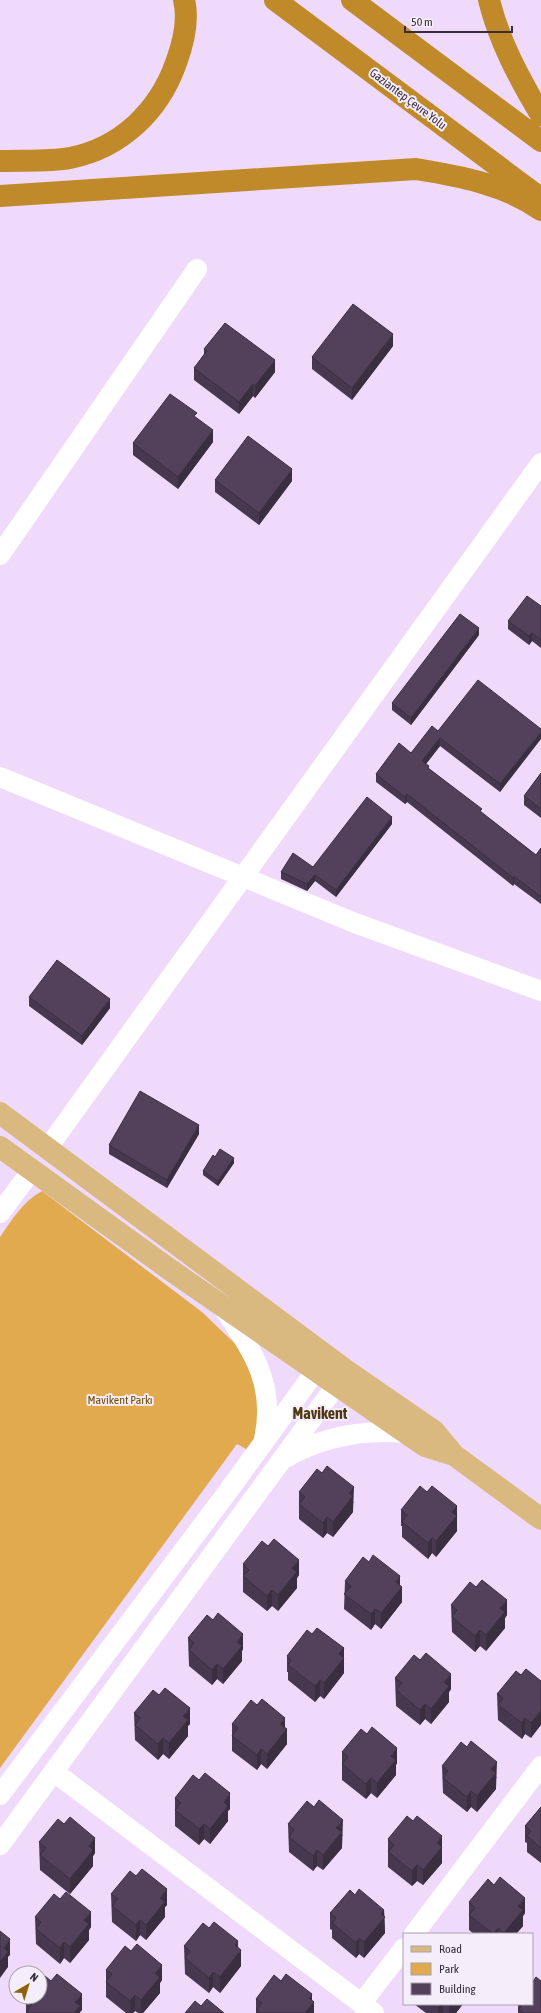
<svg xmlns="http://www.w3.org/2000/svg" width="541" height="2013" font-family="'Asap Condensed',sans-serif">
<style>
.green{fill:#e2aa4f}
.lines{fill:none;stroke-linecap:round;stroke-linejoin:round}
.minor{stroke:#fff;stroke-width:20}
.major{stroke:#d9b97f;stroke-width:22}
.highway{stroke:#c08a2a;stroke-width:22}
.wall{fill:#47384f}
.shaded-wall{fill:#3a2e40}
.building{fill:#53415c;stroke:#3a2e40}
.labels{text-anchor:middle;stroke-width:4;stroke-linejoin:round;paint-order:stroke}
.street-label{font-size:12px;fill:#362d3a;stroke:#f6edfa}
.park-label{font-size:12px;fill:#724d00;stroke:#f6edfa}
.district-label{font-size:16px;font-weight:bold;fill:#4f3915;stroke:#f6edfa}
</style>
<rect width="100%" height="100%" fill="#f0dafc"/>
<path class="green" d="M42 1191 202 1312 250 1358 265 1394 261 1428 248 1450 237 1444 0 1768V1237C12 1220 23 1201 42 1191Z"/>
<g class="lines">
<path class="minor" d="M0 555 197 269
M0 777 355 923 541 991
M47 1149 541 463
M0 1213 32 1170
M224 1309C253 1352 276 1384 264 1439
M285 1458C324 1436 363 1429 406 1433
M54 1772 374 2013
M0 1795 226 1494 325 1358
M0 1845 346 1372
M414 1934 541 1766
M361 2004 404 1948"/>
<path class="major" d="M0 1113 347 1371 434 1431 454 1455 541 1519
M0 1147 169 1269 425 1446 454 1455"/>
<path class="highway" d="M275 0 535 194
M352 0 541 141
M489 0C499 41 519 78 541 115
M0 161C21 160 50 162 70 158 121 148 159 111 176 63 183 44 189 20 184 0
M0 196 416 169C459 176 504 184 541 210"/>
</g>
<path class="wall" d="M393 346 352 400 312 369V357Z
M204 349 275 372 255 398 253 396 239 414 194 380V368L204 354Z
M197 418 213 442 178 489 133 455V443Z
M215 480 292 481 259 525 215 492Z
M541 606V648L532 641 529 645 508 629V621Z
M479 635 411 725 392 710V703Z
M541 729 500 792 440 746 426 764 429 769 482 813 536 855 541 848V904L514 884 513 886 407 802 405 804 376 782V774L411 753 438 731Z
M541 773V818L524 805V796Z
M392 824 336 897 315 881 307 891 281 879V872L313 867Z
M29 997 110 1008 82 1045 29 1006Z
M199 1134 167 1188 109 1154V1145Z
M215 1157 234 1163 218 1186 203 1175V1171Z
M299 1492 354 1502 353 1503V1512L333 1537 327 1533 323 1538 299 1519Z
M427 1492 457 1506V1531L436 1557 432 1553 428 1559 402 1537V1526H401V1510Z
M243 1564 299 1575 297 1578V1588L278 1611 272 1606 267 1611 243 1592Z
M345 1581 400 1585 402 1602 381 1629 375 1624 371 1630 344 1609Z
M451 1605 507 1615 505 1618V1628L486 1651 480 1646 475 1652 452 1632Z
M312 1634 344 1648V1673L324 1699 320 1696 315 1702 288 1680V1672H287V1656Z
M188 1638 243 1649 242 1651V1661L223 1684 217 1679 212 1685 189 1666Z
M521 1675 541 1681 531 1738 525 1734 522 1739 498 1720 497 1694Z
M395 1678 451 1689 449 1692V1702L431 1724 425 1719 420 1725 396 1706Z
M134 1713 190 1724 188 1726V1736L169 1759 163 1754 158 1760 135 1740Z
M232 1724 285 1727 287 1744 267 1769 261 1764 257 1770 232 1751Z
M342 1752 397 1763 396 1765V1775L377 1798 371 1793 366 1799 342 1780Z
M442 1766 497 1777 496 1778V1789L477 1812 471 1807 467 1812 443 1793Z
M175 1798 230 1809 228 1811V1821L210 1844 204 1839 199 1845 175 1826Z
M541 1807V1863L527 1852V1843L525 1842V1826Z
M288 1824 343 1835 342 1836V1848L323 1870 317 1866 313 1871 289 1852Z
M388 1839 442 1851V1863L423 1885 417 1881 412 1886 388 1867Z
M39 1842 95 1853 93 1856V1866L70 1894 40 1870Z
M111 1894 167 1905 165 1907V1917L146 1940 140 1935 136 1941 112 1922Z
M355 1895 384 1910 385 1933 364 1958 359 1954 356 1958 332 1938V1930L330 1929V1913Z
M469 1902 525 1913 523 1916V1926L516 1934H474L469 1930Z
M35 1917 91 1927 89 1930V1940L70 1963 64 1958 60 1964 36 1944Z
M209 1928 238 1948 241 1966 220 1993 213 1987 209 1993 185 1974 184 1946Z
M106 1970 162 1980 160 1983V1993L143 2013H138L135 2011 133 2013H126L106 1997Z
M281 1981 312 2000 314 2013H256V1999Z
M26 1999 82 2010 80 2012V2013H26Z
M414 2004H463L456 2013H426Z
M518 2004H532L541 2013H518Z"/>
<path class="shaded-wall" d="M393 334V346L352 400V388Z
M275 360V372L255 398V386Z
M253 384V396L239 414V402Z
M213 430V442L178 489V477Z
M292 469V481L259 525V513Z
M479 628V635L411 725V718Z
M532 633V641L529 645V636Z
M541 732V739L500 792V784Z
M440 738V746L422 769V761Z
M407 794V802L405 804V797Z
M392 817V824L336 897V890Z
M315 875V881L307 891V884Z
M514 876V884L513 886V878Z
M110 999V1008L82 1045V1036Z
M199 1125V1134L167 1188V1180Z
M234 1158V1163L218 1186V1181Z
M354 1487 353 1512 333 1537V1522L349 1493Z
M457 1506V1531L436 1557V1541L452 1512Z
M327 1517V1533L323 1538V1523Z
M432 1538V1553L428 1559V1543Z
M299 1560V1575L297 1578V1588L278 1611V1595L292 1568Z
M400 1576V1588L402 1587V1602L381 1629V1613L396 1582Z
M272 1590V1606L267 1611V1596Z
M507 1600V1615L505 1618V1628L486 1651V1635L500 1608Z
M375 1609V1624L371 1630V1614Z
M480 1630V1646L475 1652V1636Z
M243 1634V1649L242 1651V1661L223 1684V1669L237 1642Z
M344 1648V1673L324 1699V1683L339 1654Z
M217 1664V1679L212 1685V1670Z
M451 1674V1689L449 1692V1702L431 1724V1709L444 1682Z
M320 1680V1696L315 1702V1686Z
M425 1704V1719L420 1725V1710Z
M190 1708V1724L188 1726V1736L169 1759V1743L183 1716Z
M541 1710V1725L531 1738V1723Z
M285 1718V1731L287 1729V1744L267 1769V1754L280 1724Z
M525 1718V1734L522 1739V1723Z
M163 1738V1754L158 1760V1744Z
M397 1748V1763L396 1765V1775L377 1798V1783L391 1756Z
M261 1749V1764L257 1770V1755Z
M497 1762 496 1789 477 1812V1796L491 1769Z
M371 1778V1793L366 1799V1784Z
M471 1791V1807L467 1812V1797Z
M230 1793V1809L228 1811V1821L210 1844V1829L224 1802Z
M343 1820 342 1848 323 1870V1855L336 1828Z
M204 1824V1839L199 1845V1829Z
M442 1836V1863L423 1885V1870L437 1843Z
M95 1838V1853L93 1856V1866L70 1894V1879L89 1846Z
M317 1850V1866L313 1871V1856Z
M417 1865V1881L412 1886V1871Z
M167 1889V1905L165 1907V1917L146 1940V1925L160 1898Z
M525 1898V1913L523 1916V1926L516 1934H504L518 1906Z
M384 1910 385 1933 364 1958V1942L381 1914Z
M91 1912V1927L89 1930V1940L70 1963V1947L84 1920Z
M140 1920V1935L136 1941V1925Z
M498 1928V1934H493Z
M359 1938V1954L356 1958V1943Z
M10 1939V1955L8 1957V1967L0 1978V1962L4 1948Z
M238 1941V1954L241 1950V1966L220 1993V1977L235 1945Z
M64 1942V1958L60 1964V1948Z
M162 1965V1980L160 1983V1993L143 2013H141V2000L155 1973Z
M213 1972V1987L209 1993V1978Z
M82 1994V2010L80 2012V2013H74L75 2002Z
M312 1994V2005L314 2002V2013H305L309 1998Z
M135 1995V2011L133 2013H130V2001Z
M441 2004H443V2013H438V2008Z
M451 2004H463L456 2013H449V2007Z"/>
<path class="building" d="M353 304 393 334 352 388 312 357Z
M225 323 275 360 255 386 253 384 239 402 194 368 207 351 204 349Z
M170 394 197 413 194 416 213 430 178 477 133 443Z
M248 436 292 469 259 513 215 480Z
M527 596 541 606V640L532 633 529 636 508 621Z
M460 614 479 628 411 718 392 703Z
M478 680 541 729V732L500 784 440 738 422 761 429 766 428 768 482 809 480 811 536 855 541 848V897L514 876 513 878 407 794 405 797 376 774 399 743 411 753 432 726 438 731Z
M541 773V809L524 796Z
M367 797 392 817 336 890 315 875 307 884 281 872 293 853 313 867Z
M57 960 110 999 82 1036 29 997Z
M140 1091 199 1125 167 1180 109 1145Z
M220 1149 234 1158 218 1181 203 1171 213 1155 215 1157Z
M327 1466 354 1487 349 1493 353 1496 333 1522 327 1517 323 1523 299 1504 305 1497 299 1492 317 1469 322 1473Z
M420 1486 427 1492 432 1486 457 1506 452 1512 457 1516 436 1541 432 1538 428 1543 402 1522 407 1515 401 1510Z
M274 1539 299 1560 292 1568 297 1572 278 1595 272 1590 267 1596 243 1576 249 1570 243 1564 262 1541 268 1546Z
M373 1555 400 1576 396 1582 402 1587 381 1613 375 1609 371 1614 344 1594 351 1586 345 1581 363 1557 369 1562Z
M482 1580 507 1600 500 1608 505 1612 486 1635 480 1630 475 1636 452 1617 457 1610 451 1605 470 1582 476 1587Z
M218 1613 243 1634 237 1642 242 1646 223 1669 217 1664 212 1670 189 1650 194 1643 188 1638 207 1615 213 1620Z
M317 1628 344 1648 339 1654 344 1658 324 1683 320 1680 315 1686 288 1665 291 1660 287 1656 307 1630 312 1634Z
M426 1653 451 1674 444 1682 449 1686 431 1709 425 1704 420 1710 396 1690 402 1683 395 1678 414 1655 420 1660Z
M526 1669 541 1681V1710L531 1723 525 1718 522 1723 498 1705 503 1698 497 1694 516 1671 521 1675Z
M165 1688 190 1708 183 1716 188 1720 169 1743 163 1738 158 1744 135 1725 140 1718 134 1713 153 1690 159 1695Z
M262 1699 285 1718 280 1724 287 1729 267 1754 261 1749 257 1755 232 1736 238 1728 232 1724 251 1700 257 1705Z
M372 1727 397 1748 391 1756 396 1760 377 1783 371 1778 366 1784 342 1764 348 1757 342 1752 361 1729 367 1734Z
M471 1741 497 1762 491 1769 496 1773 477 1796 471 1791 467 1797 443 1778 448 1771 442 1766 461 1742 467 1747Z
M205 1773 230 1793 224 1802 228 1806 210 1829 204 1824 199 1829 175 1810 181 1803 175 1798 193 1775 199 1780Z
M319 1800 343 1820 336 1828 342 1832 323 1855 317 1850 313 1856 289 1837 294 1830 288 1824 307 1801 314 1807Z
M541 1807V1848L527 1836 531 1831 525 1826Z
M407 1816 413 1821 417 1816 442 1836 437 1843 442 1847 423 1870 417 1865 412 1871 388 1852 394 1845 388 1839Z
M70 1817 95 1838 89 1846 93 1850 70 1879 40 1855 46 1848 39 1842 58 1819 64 1824Z
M142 1869 167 1889 160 1898 165 1902 146 1925 140 1920 136 1925 112 1906 118 1899 111 1894 130 1871 136 1876Z
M500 1877 525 1898 518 1906 523 1910 504 1933 498 1928 493 1934 469 1915 475 1908 469 1902 488 1879 494 1885Z
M359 1889 384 1910 381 1914 385 1917 364 1942 359 1938 356 1943 332 1923 336 1918 330 1913 350 1890 355 1895Z
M66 1892 91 1912 84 1920 89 1924 70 1947 64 1942 60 1948 36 1929 41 1922 35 1917 54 1894 60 1899Z
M214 1922 238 1941 235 1945 241 1950 220 1977 213 1972 209 1978 185 1958 190 1951 184 1946 203 1923 209 1928Z
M0 1931 10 1939 4 1948 8 1952 0 1962Z
M137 1944 162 1965 155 1973 160 1977 141 2000 135 1995 130 2001 106 1982 112 1974 106 1970 125 1946 131 1951Z
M57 1974 82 1994 75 2002 80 2006 74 2013H29L27 2011 32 2004 26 1999 27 1997H40V1982L45 1976 51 1981Z
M286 1974 312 1994 309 1998 314 2002 305 2013H260L257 2010 262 2003 256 1999 274 1975 281 1981Z
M536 1977 541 1981V2013H524L519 2009 523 2004H532V1983Z
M207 1999 224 2013H185L195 2001 201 2006Z
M434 2004H441L438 2008Z
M446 2004H451L449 2007Z"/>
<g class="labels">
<g class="street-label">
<text transform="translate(408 99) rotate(37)" y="4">Gaziantep Çevre Yolu</text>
</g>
<g class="park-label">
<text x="120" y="1404">Mavikent Parkı</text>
</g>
<g class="district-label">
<text x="320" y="1419">Mavikent</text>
</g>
</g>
<rect x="403" y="1933" width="130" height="72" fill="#f6edfa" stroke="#a9a0ad"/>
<rect x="411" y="1946" width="20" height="6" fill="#d9b97f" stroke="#a9a0ad"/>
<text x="439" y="1953" font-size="12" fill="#362d3a">Road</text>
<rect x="411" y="1963" width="20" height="12" fill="#e2aa4f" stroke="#a9a0ad"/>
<text x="439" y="1973" font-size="12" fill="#362d3a">Park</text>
<rect x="411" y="1983" width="20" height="12" fill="#53415c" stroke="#a9a0ad"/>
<text x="439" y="1993" font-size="12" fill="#362d3a">Building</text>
<g transform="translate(28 1985) rotate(38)"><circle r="19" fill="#f6edfa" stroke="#a9a0ad"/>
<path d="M0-3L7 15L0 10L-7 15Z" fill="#8f630b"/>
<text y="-6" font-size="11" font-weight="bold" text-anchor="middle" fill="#362d3a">N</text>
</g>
<path d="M405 26v6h107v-6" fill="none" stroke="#362d3a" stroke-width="2"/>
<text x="411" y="26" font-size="12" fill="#362d3a" stroke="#f6edfa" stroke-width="3" paint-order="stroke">50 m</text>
</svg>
